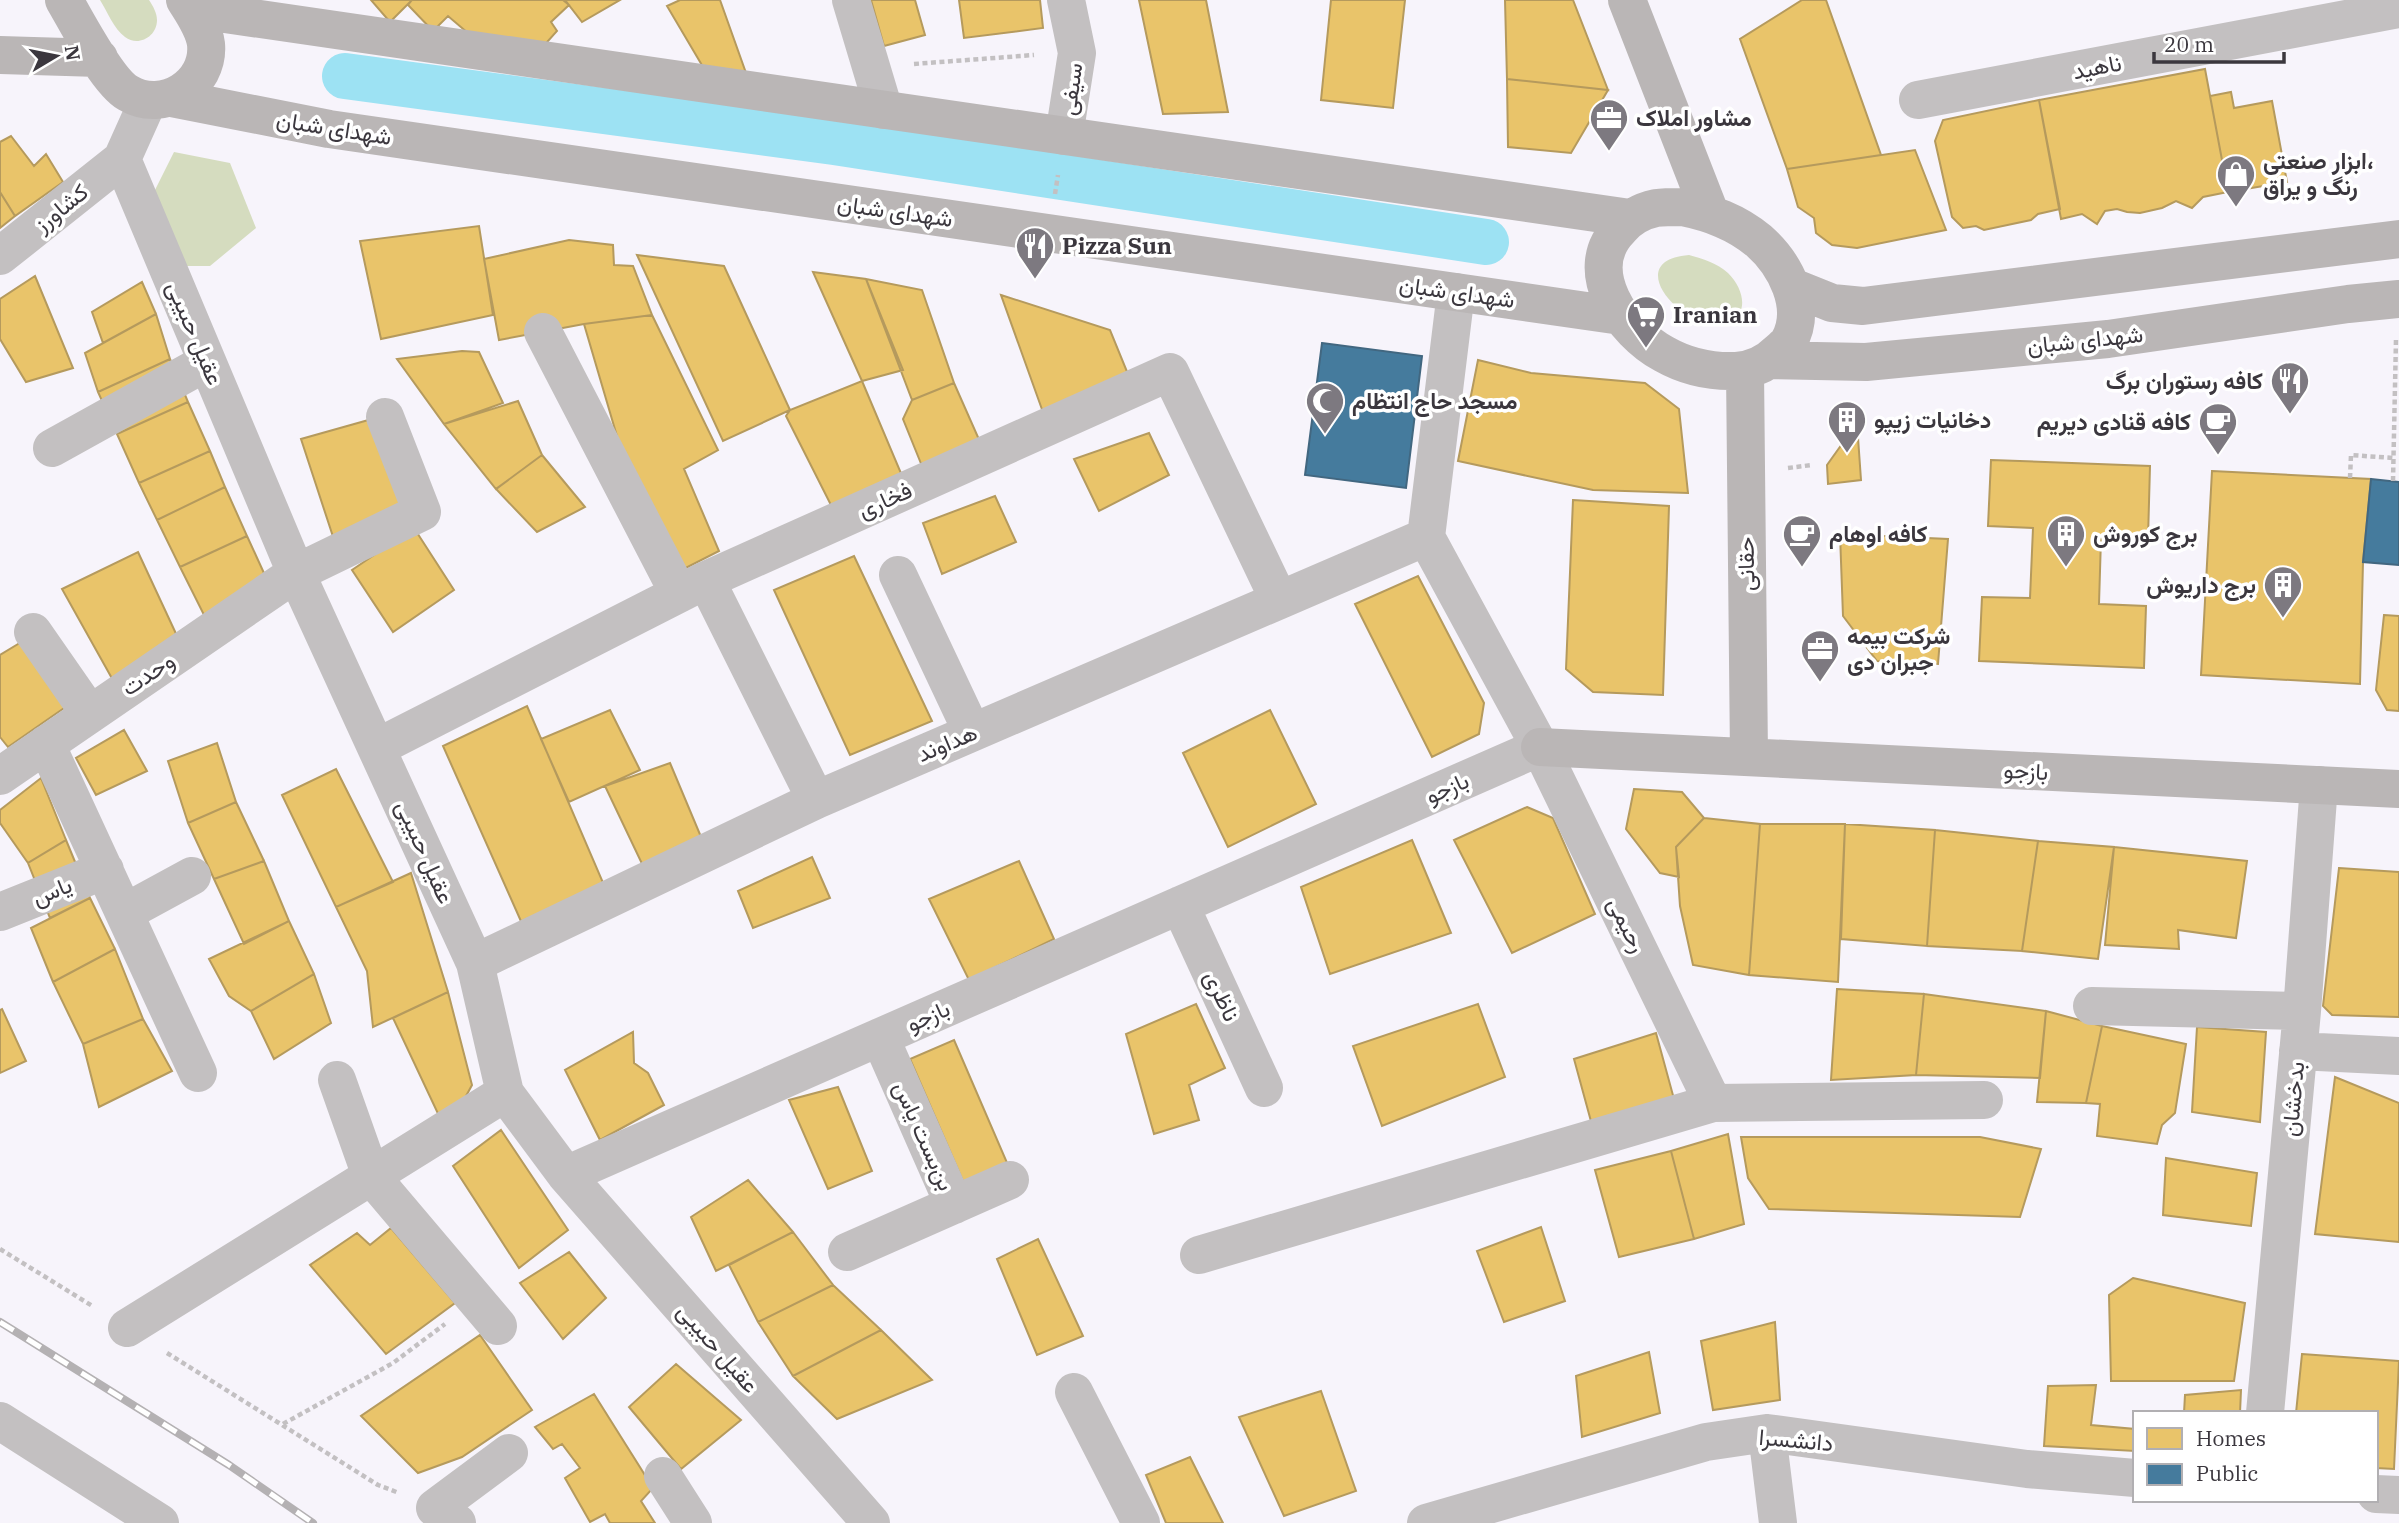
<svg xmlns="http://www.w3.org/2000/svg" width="2399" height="1523" font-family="'IBM Plex Serif',Vazirmatn,serif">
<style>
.green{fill:#d5dcbf}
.homes{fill:#e9c46a;stroke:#b59a5d;stroke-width:2}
.public{fill:#457b9d;stroke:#426780;stroke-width:2}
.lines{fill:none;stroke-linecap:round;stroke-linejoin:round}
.canal{stroke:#9de2f3;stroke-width:46}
.path{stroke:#c3c0c2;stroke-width:4.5;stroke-dasharray:5 3.5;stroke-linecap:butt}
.street{stroke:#c3c0c1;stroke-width:38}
.secondary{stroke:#bab6b6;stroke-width:38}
.rail-casing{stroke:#b4b1b3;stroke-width:8}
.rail{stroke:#fff;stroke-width:5;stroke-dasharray:16;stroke-linecap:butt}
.labels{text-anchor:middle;stroke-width:7;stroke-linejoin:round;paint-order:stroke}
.street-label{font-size:23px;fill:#3b373e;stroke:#fff}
.poi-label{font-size:23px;font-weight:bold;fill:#3b373e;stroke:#fff;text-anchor:start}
</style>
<rect width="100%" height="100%" fill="#f7f4fb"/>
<path class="green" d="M100 0H149C153 6 157 13 157 20 157 37 138 47 125 37 114 29 107 11 100 0Z
M174 152 230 163 256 228 210 266H181L152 196Z
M1689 255C1703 259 1717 263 1728 273 1749 294 1749 326 1712 323 1674 320 1625 260 1689 255Z"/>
<path class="homes" d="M371 0H412L390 22Z
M412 0H563L569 5 551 22 557 31 540 50 482 45 448 16 433 31 408 5Z
M565 0H620L582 22Z
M680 0H720L746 73 706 72 667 6Z
M871 0H915L925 35 884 46Z
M959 0H1040L1043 28 964 38Z
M1139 0H1206L1228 112 1163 114Z
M1331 0H1405L1393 108 1321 100Z
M1505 0H1573L1608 90 1507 79Z
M1802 0H1826L1881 155 1787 169 1740 39Z
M2205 69 2228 192 2203 197 2192 208 2176 201 2162 208 2140 213 2127 212 2117 209 2105 211 2097 224 2082 214 2061 219 2039 100Z
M1507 79 1608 90 1571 153 1508 147Z
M2231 92 2234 108 2272 101 2287 182 2228 192 2210 96Z
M2039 100 2060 209 2038 214 2031 220 1984 230 1976 226 1963 228 1952 217 1935 141 1943 120Z
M11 136 34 166 46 154 63 182 15 216 0 192V142Z
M1915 150 1946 230 1857 248 1832 245 1816 233 1814 218 1798 207 1787 169Z
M0 192 15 216 0 228Z
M479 226 493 315 381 339 360 241Z
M569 240 613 245 614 265 633 266 652 315 584 324 499 340 484 259Z
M637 255 724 266 790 410 723 441Z
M813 272 866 279 903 370 862 381Z
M35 276 73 368 26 382 0 339V299Z
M866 279 922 290 954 383 912 400Z
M142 282 156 314 103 343 92 312Z
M1001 295 1110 330 1130 379 1044 415Z
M156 314 170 359 98 392 85 353Z
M652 315 718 450 684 469 719 551 668 577 631 484 584 324Z
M462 351 479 352 503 403 444 424 397 359Z
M170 359 188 402 117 434 98 392Z
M1478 360 1531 373 1645 383 1679 409 1688 493 1593 490 1458 461Z
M862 381 903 478 834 511 786 416 790 410Z
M954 383 981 444 924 471 903 419 912 400Z
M518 401 542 455 496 489 444 424Z
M188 402 210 451 139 483 117 434Z
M372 419 414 528 340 558 301 439Z
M1857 423 1861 480 1828 484 1827 465Z
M1149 433 1169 475 1099 511 1074 459Z
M210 451 225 487 157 520 139 483Z
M542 455 585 507 537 532 496 489Z
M1991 460 2150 466 2148 539 2101 538 2099 604 2146 606 2144 668 1979 661 1982 597 2030 598 2033 528 1988 526Z
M2212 471 2371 479 2363 562 2360 684 2201 675Z
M225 487 247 536 180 567 157 520Z
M995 496 1016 542 942 574 923 523Z
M1573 500 1669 506 1663 695 1593 692 1566 669Z
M414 528 454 590 393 632 352 570Z
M1840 534 1948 539 1938 664 1877 661 1843 616Z
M247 536 269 584 205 617 180 567Z
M138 552 178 638 114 682 62 589Z
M854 556 932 721 850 755 774 590Z
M1418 576 1484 703 1479 734 1432 757 1355 604Z
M2384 615 2399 616V711L2387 710 2376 690Z
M23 641 67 706 8 747 0 737V655Z
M527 706 604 885 524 928 443 746Z
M610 710 640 770 569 802 541 739Z
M1270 710 1316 804 1228 847 1183 753Z
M124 730 147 771 96 795 76 758Z
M217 743 236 802 188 823 168 761Z
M670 763 704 844 644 868 605 786Z
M336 769 393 882 336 907 282 795Z
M41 778 66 840 28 863 0 823V810Z
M1634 789 1682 792 1704 818 1676 847 1679 877 1660 873 1626 829Z
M236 802 264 861 214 879 188 823Z
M1527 807 1553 818 1595 914 1512 953 1454 840Z
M1704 818 1760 824 1749 975 1693 965 1680 906 1676 847Z
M1760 824H1845L1838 982 1749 975Z
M1845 824 1935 830 1927 946 1841 939Z
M1935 830 2038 841 2022 951 1927 946Z
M66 840 90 898 50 918 28 863Z
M1412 840 1451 933 1330 974 1301 887Z
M2038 841 2114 847 2098 959 2022 951Z
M2114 847 2247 861 2236 938 2178 930 2179 949 2105 945Z
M812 857 830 898 753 928 738 891Z
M264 861 289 921 244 944 214 879Z
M1019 861 1054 939 969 980 929 899Z
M2339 868 2399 872V1017L2332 1015 2323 1006Z
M411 873 448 992 373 1027 367 971 336 907Z
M90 898 115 949 53 982 31 928Z
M289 921 314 974 251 1011 229 996 209 959Z
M115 949 143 1019 83 1044 53 982Z
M314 974 331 1023 274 1059 251 1011Z
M1837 989 1924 994 1916 1075 1831 1080Z
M448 992 472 1085 460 1107 441 1120 393 1018Z
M1924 994 2046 1011 2040 1078 1916 1075Z
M1196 1004 1225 1068 1189 1085 1199 1120 1154 1134 1126 1034Z
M1478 1004 1505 1077 1382 1126 1353 1046Z
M2 1009 26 1061 0 1073V1010Z
M2046 1011 2102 1026 2086 1103 2037 1102Z
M143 1019 172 1071 99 1107 83 1044Z
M2102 1026 2186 1044 2175 1113 2162 1125 2157 1144 2097 1136 2100 1104 2086 1103Z
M2197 1027 2266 1032 2260 1122 2192 1112Z
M633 1032 634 1063 648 1073 664 1105 600 1140 565 1070Z
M1656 1033 1674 1099 1592 1125 1574 1059Z
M954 1040 1011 1172 968 1193 910 1059Z
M2335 1077 2399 1103V1242L2315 1234Z
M838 1087 872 1171 828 1189 789 1100Z
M501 1130 568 1230 519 1268 453 1166Z
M1728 1134 1744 1224 1694 1239 1671 1151Z
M1741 1137H1980L2041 1149 2020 1217 1769 1209 1748 1178Z
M1671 1151 1694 1239 1619 1257 1595 1170Z
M2166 1158 2257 1173 2251 1226 2163 1215Z
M748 1180 793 1232 716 1271 691 1217Z
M1541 1227 1565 1301 1504 1322 1477 1251Z
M391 1228 455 1303 386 1354 310 1265 357 1233 370 1245Z
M793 1232 833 1285 758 1322 729 1265Z
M1038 1239 1083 1336 1037 1355 997 1259Z
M569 1252 606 1298 563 1339 520 1283Z
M2133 1278 2245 1303 2234 1381H2111L2109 1295Z
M833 1285 881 1330 793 1376 758 1322Z
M1775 1322 1780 1400 1713 1410 1701 1341Z
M881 1330 932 1380 837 1419 793 1376Z
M480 1335 532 1410 462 1457 418 1473 361 1416Z
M1649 1352 1660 1413 1582 1437 1576 1376Z
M2302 1354 2399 1361 2394 1469 2376 1468V1413H2296Z
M676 1364 741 1420 681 1469 629 1407Z
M2096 1385 2091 1425 2135 1429V1451L2044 1446 2048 1386Z
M2241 1390 2240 1413H2184L2185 1395Z
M1321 1391 1356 1491 1284 1516 1239 1417Z
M594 1394 653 1488 641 1501 655 1523H610L605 1514 590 1522 565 1478 580 1468 562 1444 553 1449 535 1427Z
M1190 1457 1223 1523H1166L1146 1475Z"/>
<path class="public" d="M1322 343 1422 356 1406 488 1305 475Z
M2371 479 2399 482V565L2363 562Z"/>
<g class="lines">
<path class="canal" d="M345 76 834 142 1486 242"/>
<path class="path" d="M914 64 1034 55
M1055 194 1058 175
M1788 468 1812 465
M2350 478 2351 455 2393 458
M2393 481 2396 339
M0 1249 94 1307
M167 1353 378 1485 399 1493
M283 1424 393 1363 445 1324"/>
<path class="street" d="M851 0 884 110
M1918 100 2399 9
M148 101 122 159 296 573 475 963 505 1093 566 1175 871 1523
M1064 136 1077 53 1066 0
M0 256 122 159
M1456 292 1426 537 1540 747 1713 1103
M543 332 679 594
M52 448 207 362
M898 575 972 732
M706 580 816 800
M33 632 90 714
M46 744 198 1073
M378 747 706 580 1170 372 1279 600
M0 776 296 573 422 512 385 417
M1180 905 1264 1088
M0 912 105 870
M124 913 192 876
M475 963 816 800 1426 537
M2092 1006 2302 1011
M880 1037 954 1205
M2298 1051 2399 1056
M337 1080 371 1176 498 1326
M566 1175 1540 747
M847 1252 1010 1180
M1199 1255 1713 1103 1984 1100
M127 1328 505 1093
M1074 1392 1141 1523
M2265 1413 2302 1011 2319 785
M0 1421 160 1523
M1767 1433 1778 1523
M663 1476 693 1523
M2376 1494 2399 1495
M457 1523 435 1508 509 1453
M1426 1523 1706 1442 1767 1433 2027 1469 2135 1478"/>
<path class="secondary" d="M64 0C77 22 107 81 128 93 163 114 210 85 206 44 204 28 193 13 185 0
M1627 0 1710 213
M191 9 1630 218
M0 55 99 58
M172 98 329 129 1621 316
M1682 207C1711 213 1736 222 1759 241 1785 264 1808 307 1789 341 1787 345 1781 349 1778 352 1767 363 1752 370 1736 371 1710 372 1687 367 1664 354 1623 332 1579 270 1620 229 1629 218 1642 211 1656 208 1664 207 1674 207 1682 207Z
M1792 287 1832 303 1863 306 2399 239
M1770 360 1866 362 2108 339 2348 304 2399 299
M1745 370 1749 757
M1540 747 2399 789"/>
<g class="rail-casing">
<path id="rail" d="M0 1322 229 1465 313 1523"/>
</g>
<use href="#rail" class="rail"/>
</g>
<defs>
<g id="office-pin" transform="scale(2.0125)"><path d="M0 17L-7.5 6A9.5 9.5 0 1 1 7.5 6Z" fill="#7d7980" stroke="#fff"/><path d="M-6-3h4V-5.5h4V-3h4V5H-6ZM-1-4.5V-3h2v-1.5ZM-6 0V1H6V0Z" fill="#fff"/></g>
<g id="shop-pin" transform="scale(2.0125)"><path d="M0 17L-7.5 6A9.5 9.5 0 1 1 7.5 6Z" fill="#7d7980" stroke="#fff"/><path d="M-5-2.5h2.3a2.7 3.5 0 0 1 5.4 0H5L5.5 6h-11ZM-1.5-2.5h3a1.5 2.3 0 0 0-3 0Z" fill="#fff"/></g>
<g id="restaurant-pin" transform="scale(2.0125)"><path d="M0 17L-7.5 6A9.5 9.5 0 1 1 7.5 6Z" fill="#7d7980" stroke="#fff"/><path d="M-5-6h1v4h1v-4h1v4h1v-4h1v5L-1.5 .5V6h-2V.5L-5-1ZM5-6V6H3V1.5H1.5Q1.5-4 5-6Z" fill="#fff"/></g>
<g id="supermarket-pin" transform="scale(2.0125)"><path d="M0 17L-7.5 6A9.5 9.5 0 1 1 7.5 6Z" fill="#7d7980" stroke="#fff"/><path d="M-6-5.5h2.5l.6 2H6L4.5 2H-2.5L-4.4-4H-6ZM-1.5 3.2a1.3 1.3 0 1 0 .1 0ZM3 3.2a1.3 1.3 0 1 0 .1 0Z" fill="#fff"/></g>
<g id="mosque-pin" transform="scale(2.0125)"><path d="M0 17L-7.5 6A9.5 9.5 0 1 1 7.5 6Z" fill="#7d7980" stroke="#fff"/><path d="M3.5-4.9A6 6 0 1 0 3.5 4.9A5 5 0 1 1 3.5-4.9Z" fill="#fff"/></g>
<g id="building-pin" transform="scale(2.0125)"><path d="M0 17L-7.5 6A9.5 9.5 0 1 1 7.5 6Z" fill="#7d7980" stroke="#fff"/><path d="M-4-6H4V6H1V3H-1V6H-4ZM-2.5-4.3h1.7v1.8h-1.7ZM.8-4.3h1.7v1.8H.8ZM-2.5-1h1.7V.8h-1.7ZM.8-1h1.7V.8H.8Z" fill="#fff"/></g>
<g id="cafe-pin" transform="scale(2.0125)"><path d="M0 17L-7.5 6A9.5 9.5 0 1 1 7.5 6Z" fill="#7d7980" stroke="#fff"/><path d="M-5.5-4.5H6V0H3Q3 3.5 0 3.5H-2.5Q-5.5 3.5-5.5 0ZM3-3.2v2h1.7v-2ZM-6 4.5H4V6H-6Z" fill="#fff"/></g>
</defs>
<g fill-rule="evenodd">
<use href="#office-pin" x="1609" y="118"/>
<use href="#shop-pin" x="2236" y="174"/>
<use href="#restaurant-pin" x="1035" y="246"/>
<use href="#supermarket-pin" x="1646" y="315"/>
<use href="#restaurant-pin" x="2290" y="381"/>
<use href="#mosque-pin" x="1325" y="401"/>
<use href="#building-pin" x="1847" y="420"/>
<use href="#cafe-pin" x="2218" y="422"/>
<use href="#cafe-pin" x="1802" y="534"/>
<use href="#building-pin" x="2066" y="534"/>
<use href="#building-pin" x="2283" y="585"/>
<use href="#office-pin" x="1820" y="649"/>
</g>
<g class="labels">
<g class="street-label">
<text transform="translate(2097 67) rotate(-11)" y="8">ناهید</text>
<text transform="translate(1071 89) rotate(-82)" y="8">سیفی</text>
<text transform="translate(334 128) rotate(9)" y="8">شهدای شبان</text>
<text transform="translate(61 208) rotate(-39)" y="8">کشاورز</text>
<text transform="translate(895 211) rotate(8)" y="8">شهدای شبان</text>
<text transform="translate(1457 292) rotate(8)" y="8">شهدای شبان</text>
<text transform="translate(195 333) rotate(67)" y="8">عقیل حبیبی</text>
<text transform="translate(2085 340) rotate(-6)" y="8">شهدای شبان</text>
<text transform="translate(885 500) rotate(-24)" y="8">فخاری</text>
<text transform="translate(1746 564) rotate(-91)" y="8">حقانی</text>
<text transform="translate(148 674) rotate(-34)" y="8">وحدت</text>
<text transform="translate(947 743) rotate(-23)" y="8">هداوند</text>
<text transform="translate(2026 771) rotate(3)" y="8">بازجو</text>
<text transform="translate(1447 788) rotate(-24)" y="8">بازجو</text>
<text transform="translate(425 852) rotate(66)" y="8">عقیل حبیبی</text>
<text transform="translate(52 891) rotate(-22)" y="8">یاس</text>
<text transform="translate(1627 925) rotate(64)" y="8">رحیمی</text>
<text transform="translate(1222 996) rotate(65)" y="8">ناظری</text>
<text transform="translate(928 1016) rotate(-24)" y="8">بازجو</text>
<text transform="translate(2293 1099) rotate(-85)" y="8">بدخشان</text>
<text transform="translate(924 1136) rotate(66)" y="8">بن‌بست یاس</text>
<text transform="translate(718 1348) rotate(49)" y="8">عقیل حبیبی</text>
<text transform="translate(1796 1440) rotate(5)" y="8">دانشسرا</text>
</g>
<g class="poi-label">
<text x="1636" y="126">مشاور املاک</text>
<text x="2263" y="169">ابزار صنعتی،<tspan x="2263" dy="26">رنگ و یراق</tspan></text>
<text x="1062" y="254">Pizza Sun</text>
<text x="1673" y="323">Iranian</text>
<text x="2263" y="389" text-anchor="end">کافه رستوران برگ</text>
<text x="1352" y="409">مسجد حاج انتظام</text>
<text x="1874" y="428">دخانیات زیپو</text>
<text x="2191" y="430" text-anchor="end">کافه قنادی دیریم</text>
<text x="1829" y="542">کافه اوهام</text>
<text x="2093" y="542">برج کوروش</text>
<text x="2256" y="593" text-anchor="end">برج داریوش</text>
<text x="1847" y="644">شرکت بیمه<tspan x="1847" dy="26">جبران دی</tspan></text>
</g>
</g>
<rect x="2133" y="1411" width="245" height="91" fill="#ffffff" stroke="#b1afb2" stroke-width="2"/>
<rect x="2147" y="1428" width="35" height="21" fill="#e9c46a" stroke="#b1afb2" stroke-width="2"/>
<text x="2196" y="1446" font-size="21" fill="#3b373e">Homes</text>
<rect x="2147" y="1464" width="35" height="21" fill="#457b9d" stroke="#b1afb2" stroke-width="2"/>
<text x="2196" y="1481" font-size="21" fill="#3b373e">Public</text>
<g transform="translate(56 56) rotate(80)" stroke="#ffffff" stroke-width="5" paint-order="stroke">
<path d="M0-5L12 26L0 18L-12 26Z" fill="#3b373e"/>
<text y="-10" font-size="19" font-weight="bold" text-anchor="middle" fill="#3b373e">N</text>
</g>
<path d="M2154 52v10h130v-10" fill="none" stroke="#3b373e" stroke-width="3.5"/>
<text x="2164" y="52" font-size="21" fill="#3b373e" stroke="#ffffff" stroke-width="5" paint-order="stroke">20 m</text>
</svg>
